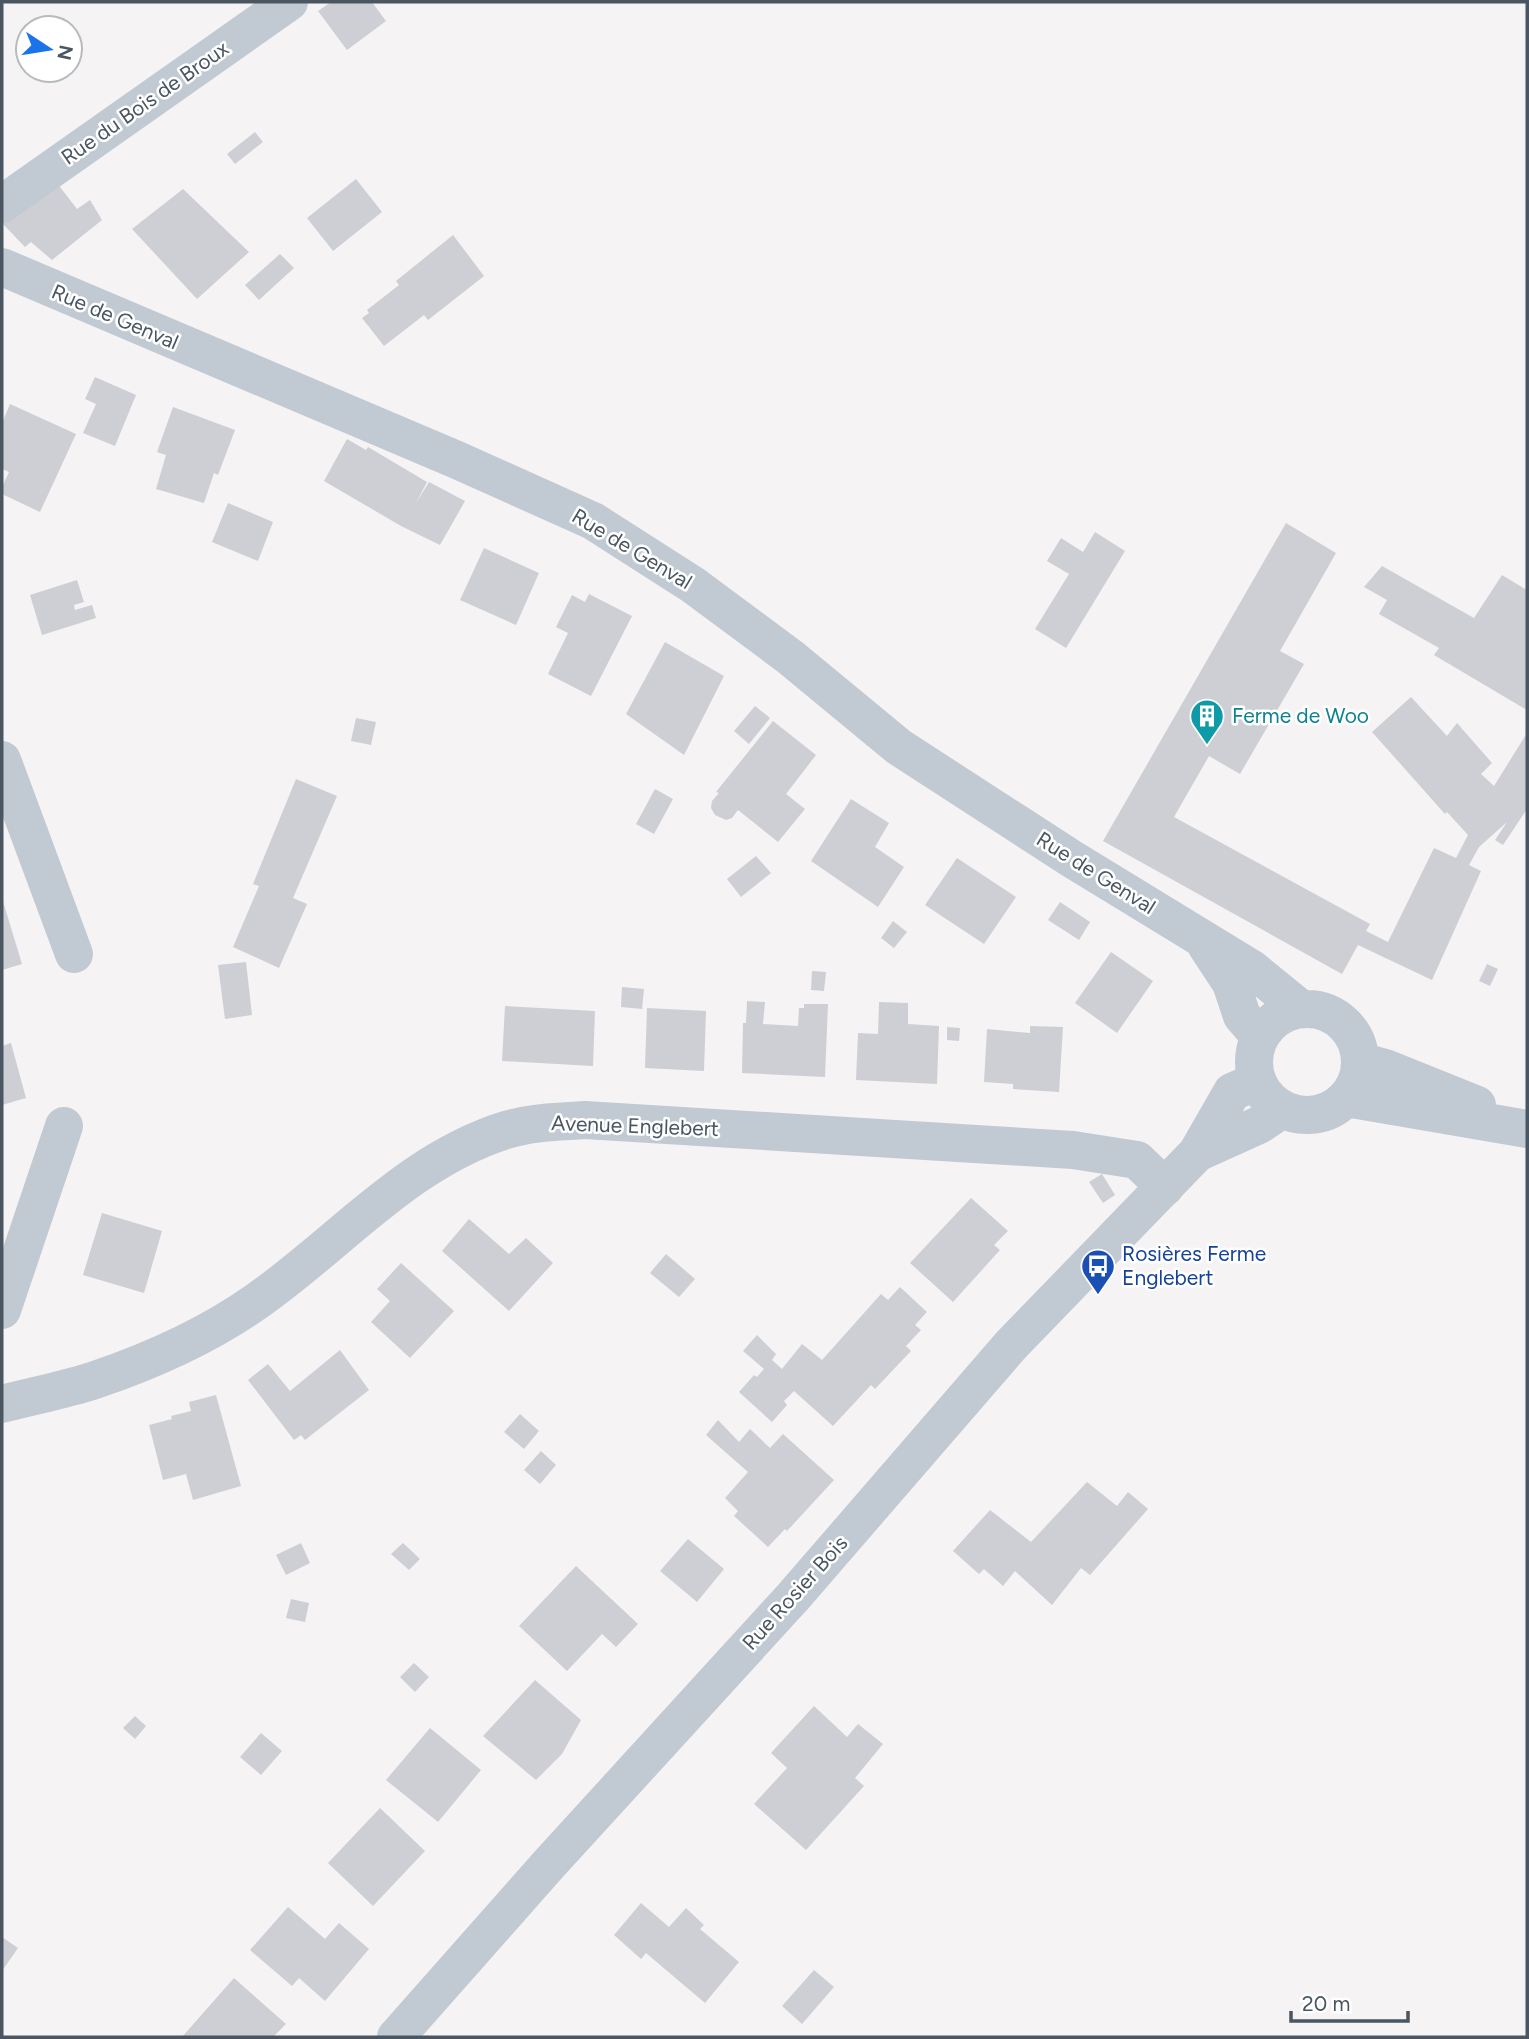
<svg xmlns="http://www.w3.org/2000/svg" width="1529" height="2039" font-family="Figtree,sans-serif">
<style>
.building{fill:#cdcfd5}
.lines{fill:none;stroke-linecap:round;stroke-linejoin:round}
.minor{stroke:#c1cad2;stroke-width:38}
.labels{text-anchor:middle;stroke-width:5;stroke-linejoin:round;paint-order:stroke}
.street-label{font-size:21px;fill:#4a5661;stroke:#fff}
.culture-label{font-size:21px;fill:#0d838f;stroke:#fff;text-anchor:start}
.transit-label{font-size:21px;fill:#164399;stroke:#fff;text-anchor:start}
</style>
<rect width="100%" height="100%" fill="#f5f3f3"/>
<path class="building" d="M331 2H372L386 21 347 50 318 11Z
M255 132 263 142 235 164 227 154Z
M53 178 77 209 90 200 102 220 52 260 31 242 25 247 2 223Z
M356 179 382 212 333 251 307 218Z
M183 189 249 252 197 299 132 229Z
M453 235 484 276 428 320 424 315 384 346 362 318 369 313 367 310 399 285 396 281Z
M280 254 294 268 259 300 245 285Z
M95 377 136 395 115 446 83 433 96 404 85 399Z
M10 404 76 434 40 512 2 494V487L9 472 2 469V423Z
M173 407 235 430 218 475 214 473 204 503 156 489 166 455 157 452Z
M347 439 366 450 368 447 427 482 416 503 429 482 465 501 440 545 401 526 324 481Z
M228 503 273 522 258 561 212 542Z
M1286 523 1336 553 1280 651 1304 664 1240 774 1209 756 1174 817 1370 924 1366 931 1388 942 1434 848 1456 858 1468 835 1447 812 1445 814 1372 732 1411 697 1447 736 1457 723 1492 763 1481 774 1494 786 1527 733V809L1503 845 1495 840 1507 822 1479 847 1469 865 1481 871 1432 980 1358 945 1342 974 1103 841Z
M1095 532 1125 551 1066 648 1035 629 1069 574 1047 561 1061 538 1083 552Z
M484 548 539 573 516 625 460 600Z
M1382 566 1474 618 1502 575 1527 590V710L1434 655 1439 648 1379 614 1387 600 1364 587Z
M77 580 84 602 74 605 75 610 92 605 96 618 42 635 30 595Z
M589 594 632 616 591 696 548 674 568 633 556 627 572 595 585 602Z
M665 642 724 676 684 755 626 714Z
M755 706 770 718 749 744 734 731Z
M356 718 376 722 371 745 351 741Z
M773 721 816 755 786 794 805 809 778 842 738 810 732 818 726 820 715 815 711 808 712 801 719 793 716 792Z
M296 779 337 796 293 898 307 904 279 968 233 947 259 886 253 884Z
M655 789 673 799 654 834 636 824Z
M851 799 889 823 875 847 904 867 878 907 811 861Z
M756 856 771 873 741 897 727 879Z
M957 858 1016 897 984 944 925 905Z
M2 898 22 964 2 970Z
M1060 902 1090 922 1079 940 1048 920Z
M893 921 907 932 894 948 881 938Z
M1111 952 1153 981 1117 1033 1075 1003Z
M246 962 252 1015 225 1019 218 965Z
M1487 964 1498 969 1490 986 1479 981Z
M812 971 826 972 824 991 811 990Z
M622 987 644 989 642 1009 621 1007Z
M747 1001 765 1002 763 1024 798 1026 799 1008H804V1004H828L825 1077 742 1073 743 1023H746Z
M879 1002 908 1003V1024L939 1026 937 1084 856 1080 858 1033 878 1034Z
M505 1006 595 1011 593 1066 502 1061Z
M647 1008 706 1011 704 1071 645 1068Z
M1030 1026 1063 1027 1059 1092 1013 1089V1084L984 1082 987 1029 1030 1033Z
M947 1027 960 1028 959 1041 947 1040Z
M11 1043 26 1098 2 1105V1046Z
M1102 1174 1115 1195 1103 1203 1089 1182Z
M971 1198 1008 1231 994 1245 1000 1250 953 1302 910 1263Z
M102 1213 162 1231 144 1293 83 1275Z
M469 1219 509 1254 526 1238 553 1263 509 1311 442 1251Z
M666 1254 695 1279 679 1297 650 1273Z
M401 1263 454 1311 410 1358 371 1322 390 1301 377 1289Z
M900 1287 927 1312 915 1325 921 1330 906 1346 911 1351 875 1389 871 1385 833 1426 794 1391 784 1401 787 1405 772 1422 739 1392 754 1375 757 1377 764 1369 743 1351 757 1335 776 1354 772 1360 782 1369 802 1344 822 1360 881 1294 888 1300Z
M340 1350 369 1390 305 1440 301 1435 294 1440 248 1380 268 1364 290 1391Z
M216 1395 241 1486 193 1500 186 1474 163 1480 149 1425 172 1419 171 1416 191 1411 189 1402Z
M520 1414 539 1431 524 1449 504 1432Z
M718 1420 739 1442 750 1429 770 1448 783 1434 834 1480 787 1531 785 1529 768 1547 734 1516 738 1511 725 1498 748 1472 706 1435Z
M541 1451 556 1465 540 1484 524 1470Z
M1087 1482 1117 1506 1128 1492 1148 1509 1090 1575 1081 1568 1052 1605 1015 1571 1003 1586 984 1569 979 1574 953 1551 990 1510 1031 1542Z
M688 1539 724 1569 697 1602 660 1571Z
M301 1543 310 1563 286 1575 276 1555Z
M403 1543 420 1559 409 1570 391 1554Z
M576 1566 638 1624 616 1647 602 1634 567 1671 519 1626Z
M291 1599 309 1603 305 1622 286 1618Z
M414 1663 429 1677 415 1692 400 1677Z
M535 1680 581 1720 562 1754 536 1780 483 1736Z
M814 1706 847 1737 858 1724 883 1744 855 1778 864 1786 806 1850 754 1804 787 1768 771 1753Z
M135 1716 146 1726 135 1739 123 1728Z
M430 1728 481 1770 438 1822 386 1780Z
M261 1733 282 1751 261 1775 240 1757Z
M380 1808 425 1851 373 1906 328 1863Z
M641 1903 669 1927 686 1908 704 1925 700 1929 739 1962 705 2003 646 1953 641 1959 614 1935Z
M288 1907 325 1939 339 1923 369 1949 325 2001 299 1978 292 1986 250 1950Z
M2 1937 18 1948 2 1971Z
M814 1970 834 1987 802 2024 782 2006Z
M234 1978 286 2024 273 2037H182Z"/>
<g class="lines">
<path class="minor" d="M2 204 289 2
M2 267 457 460 593 521 693 585 790 657 899 747 1072 859 1252 969 1301 1009
M2 760 74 954
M1206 945 1231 983 1242 1016 1260 1037
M1254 1062a53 53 0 1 1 106 0a53 53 0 1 1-106 0Z
M1360 1061 1385 1068 1477 1105
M1346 1098 1527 1129
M1197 1153 1259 1125 1283 1109
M2 1310 64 1126
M2 1404C32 1396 65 1390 95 1380 151 1361 209 1335 257 1301 340 1243 407 1161 506 1130 532 1122 559 1122 585 1120L1073 1150 1137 1160 1165 1187
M396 2037 549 1864 793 1597 1011 1345 1197 1153 1232 1092 1257 1081"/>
</g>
<defs>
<g id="building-pin" transform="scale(1.75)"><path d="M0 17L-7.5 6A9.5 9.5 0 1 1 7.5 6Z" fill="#0f9aa8" stroke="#fff"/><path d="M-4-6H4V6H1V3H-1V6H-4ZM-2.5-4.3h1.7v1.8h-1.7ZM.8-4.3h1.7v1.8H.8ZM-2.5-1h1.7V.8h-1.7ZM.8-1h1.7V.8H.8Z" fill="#fff"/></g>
<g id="bus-pin" transform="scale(1.75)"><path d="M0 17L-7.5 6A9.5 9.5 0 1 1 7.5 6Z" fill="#1a4fb4" stroke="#fff"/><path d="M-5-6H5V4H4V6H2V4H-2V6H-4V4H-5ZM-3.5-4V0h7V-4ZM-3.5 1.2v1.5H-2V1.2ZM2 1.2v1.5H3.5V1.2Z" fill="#fff"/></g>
</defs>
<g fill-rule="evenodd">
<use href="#building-pin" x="1207" y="716"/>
<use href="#bus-pin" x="1098" y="1266"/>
</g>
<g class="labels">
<g class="street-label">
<text transform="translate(145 103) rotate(-35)" y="7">Rue du Bois de Broux</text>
<text transform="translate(115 317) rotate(23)" y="7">Rue de Genval</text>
<text transform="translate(632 549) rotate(31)" y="7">Rue de Genval</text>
<text transform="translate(1096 873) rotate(32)" y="7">Rue de Genval</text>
<text transform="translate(635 1126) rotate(2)" y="7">Avenue Englebert</text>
<text transform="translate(795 1593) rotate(-48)" y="7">Rue Rosier Bois</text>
</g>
<g class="culture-label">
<text x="1232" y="723">Ferme de Woo</text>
</g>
<g class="transit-label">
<text x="1122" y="1261">Rosières Ferme<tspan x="1122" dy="24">Englebert</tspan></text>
</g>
</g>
<rect width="1529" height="2039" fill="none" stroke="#4a5661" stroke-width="7"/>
<g transform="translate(49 49) rotate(102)"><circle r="33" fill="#ffffff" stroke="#b7bbc0" stroke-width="2"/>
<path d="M0-5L12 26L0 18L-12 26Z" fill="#1a73e8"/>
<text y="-10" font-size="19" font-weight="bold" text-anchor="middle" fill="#4a5661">N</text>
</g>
<path d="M1291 2011v10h117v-10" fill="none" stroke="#4a5661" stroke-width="3.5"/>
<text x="1302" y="2011" font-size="21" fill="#4a5661" stroke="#ffffff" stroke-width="5" paint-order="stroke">20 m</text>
</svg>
